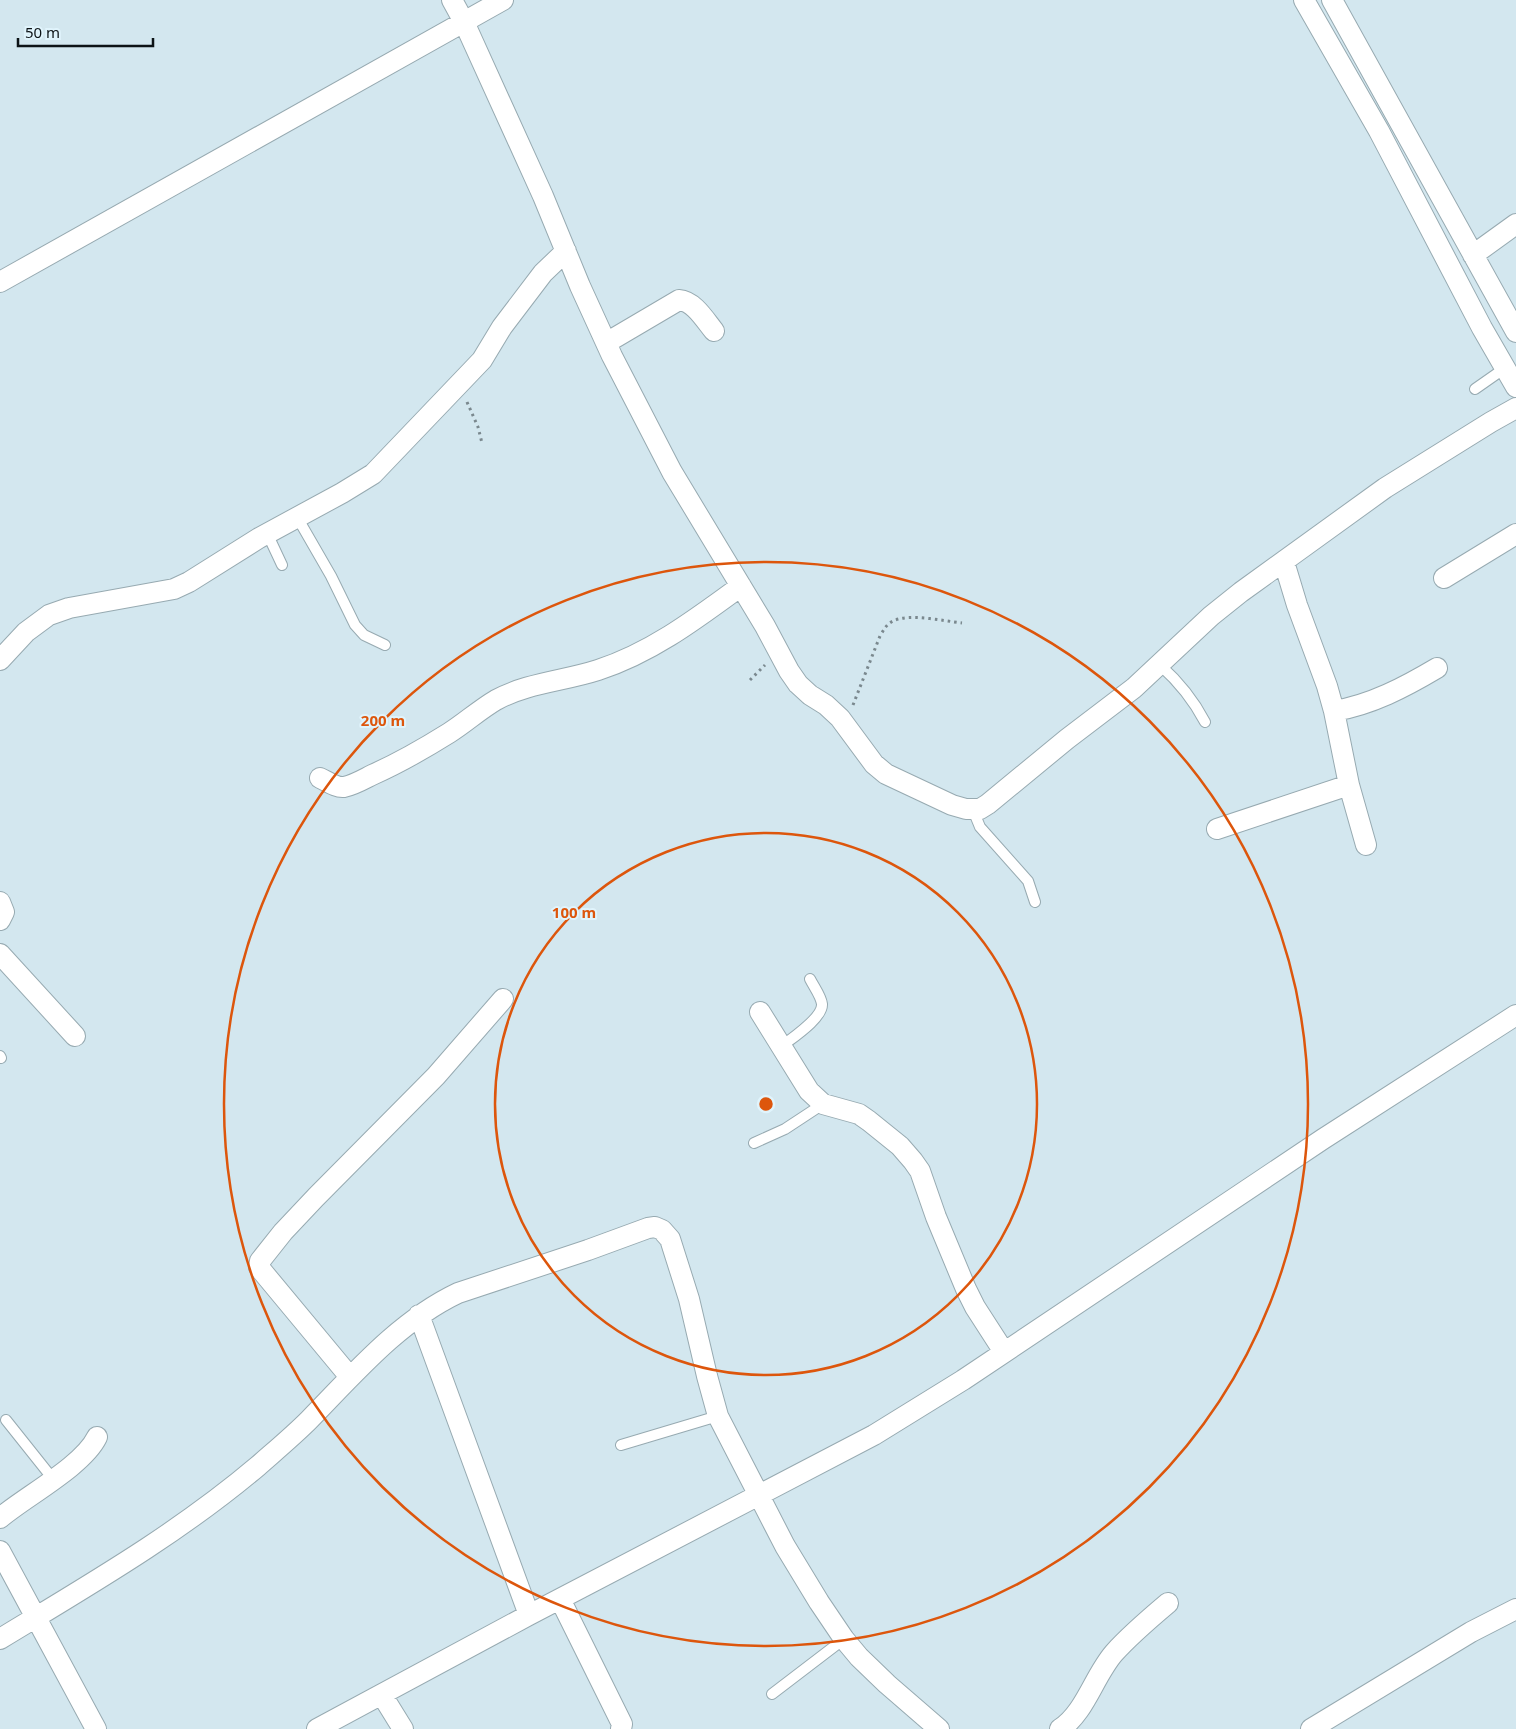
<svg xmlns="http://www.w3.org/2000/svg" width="1516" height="1729" font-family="'Noto Sans',sans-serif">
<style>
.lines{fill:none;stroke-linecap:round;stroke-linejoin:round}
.lane-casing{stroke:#97aab1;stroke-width:12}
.street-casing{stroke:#97aab1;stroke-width:22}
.path{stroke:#7a888e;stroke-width:3;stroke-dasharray:2.5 4;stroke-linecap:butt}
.lane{stroke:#fff;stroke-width:10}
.street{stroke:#fff;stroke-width:20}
.ring{fill:none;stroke:#dd560c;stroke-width:2.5}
.centre{fill:#dd560c;stroke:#e0f4fc;stroke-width:2.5}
.ring-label{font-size:15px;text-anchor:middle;font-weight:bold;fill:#dd560c;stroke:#e0f4fc;stroke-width:4;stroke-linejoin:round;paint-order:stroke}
</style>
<rect width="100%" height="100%" fill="#d3e7ef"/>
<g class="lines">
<g class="lane-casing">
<path id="lane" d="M1475 389 1505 368
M297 517 331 576 355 625 364 635 385 645
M267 533 282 565
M1160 665C1179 682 1193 699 1205 722
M973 810 980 827 1028 881 1035 902
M782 1046C792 1038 823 1018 822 1004 821 996 814 987 810 979
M0 1056 1 1058
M754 1143 785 1129 823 1104
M6 1420 53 1479
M621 1445 718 1416
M772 1694 844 1639"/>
</g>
<g class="street-casing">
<path id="street" d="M452 0 464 22 543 196 580 286 612 356 672 472 765 626 789 671 798 684 810 695 826 705 840 718 874 764 886 774 952 805 966 809H980L988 804 1067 739 1134 688 1211 616 1241 592 1385 488 1491 422 1516 408
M1304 0 1379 131 1482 328 1516 387
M1332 0 1516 332
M1473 255 1516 224
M0 282 503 0
M606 343 679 300C694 301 705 320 714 331
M1284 562 1297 605 1327 686 1334 711 1349 785 1366 845
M1444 578 1516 534
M0 660 26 632 49 615 69 608 174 589 189 582 259 538 342 493 373 474 482 360 502 327 543 273 566 251
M1334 711C1371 705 1405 687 1437 668
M320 778C327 781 336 788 344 787 354 785 364 779 372 775 399 763 425 748 449 733 465 723 479 710 496 700 527 683 564 681 598 670 651 653 696 619 741 586
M1217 829 1349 785
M0 902 4 912 0 920
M0 954 75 1036
M760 1012 809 1091 823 1104 859 1114 869 1121 900 1146 913 1161 920 1171 936 1217 966 1289 975 1307 1004 1352
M419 1315 529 1615
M350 1377 262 1271 259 1267 260 1261 283 1232 316 1197 436 1076 503 999
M0 1518C26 1496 83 1466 97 1437
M0 1551 96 1729
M560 1599 622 1724 621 1729
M0 1639C89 1585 179 1533 258 1466 275 1451 293 1436 309 1420 354 1374 399 1321 458 1293L588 1250 648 1228 655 1227 662 1230 670 1239 689 1299 707 1376 718 1416 785 1546 819 1602 844 1639 859 1657 887 1684 939 1729
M382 1695 403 1729
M317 1729 529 1615 874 1435 963 1380 1323 1139 1516 1015
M1060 1729C1085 1713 1094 1676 1114 1653 1130 1635 1149 1619 1168 1603
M1311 1729 1471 1632 1516 1609"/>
</g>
<path class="path" d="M467 402 478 427 482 443
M750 680 765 665
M853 705 880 636C884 629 887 624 893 621 909 613 944 621 962 623"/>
<use href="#lane" class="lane"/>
<use href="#street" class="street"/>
</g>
<g class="ring">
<circle cx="766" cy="1104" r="271"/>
<circle cx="766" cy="1104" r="542"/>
</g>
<circle cx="766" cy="1104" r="8" class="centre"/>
<g class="ring-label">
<text x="383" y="726">200 m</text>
<text x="574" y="918">100 m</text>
</g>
<path d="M18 38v8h135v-8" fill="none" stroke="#0c1316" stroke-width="2.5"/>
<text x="25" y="38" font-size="15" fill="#0c1316" stroke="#e0f4fc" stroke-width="4" paint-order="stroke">50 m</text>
</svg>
